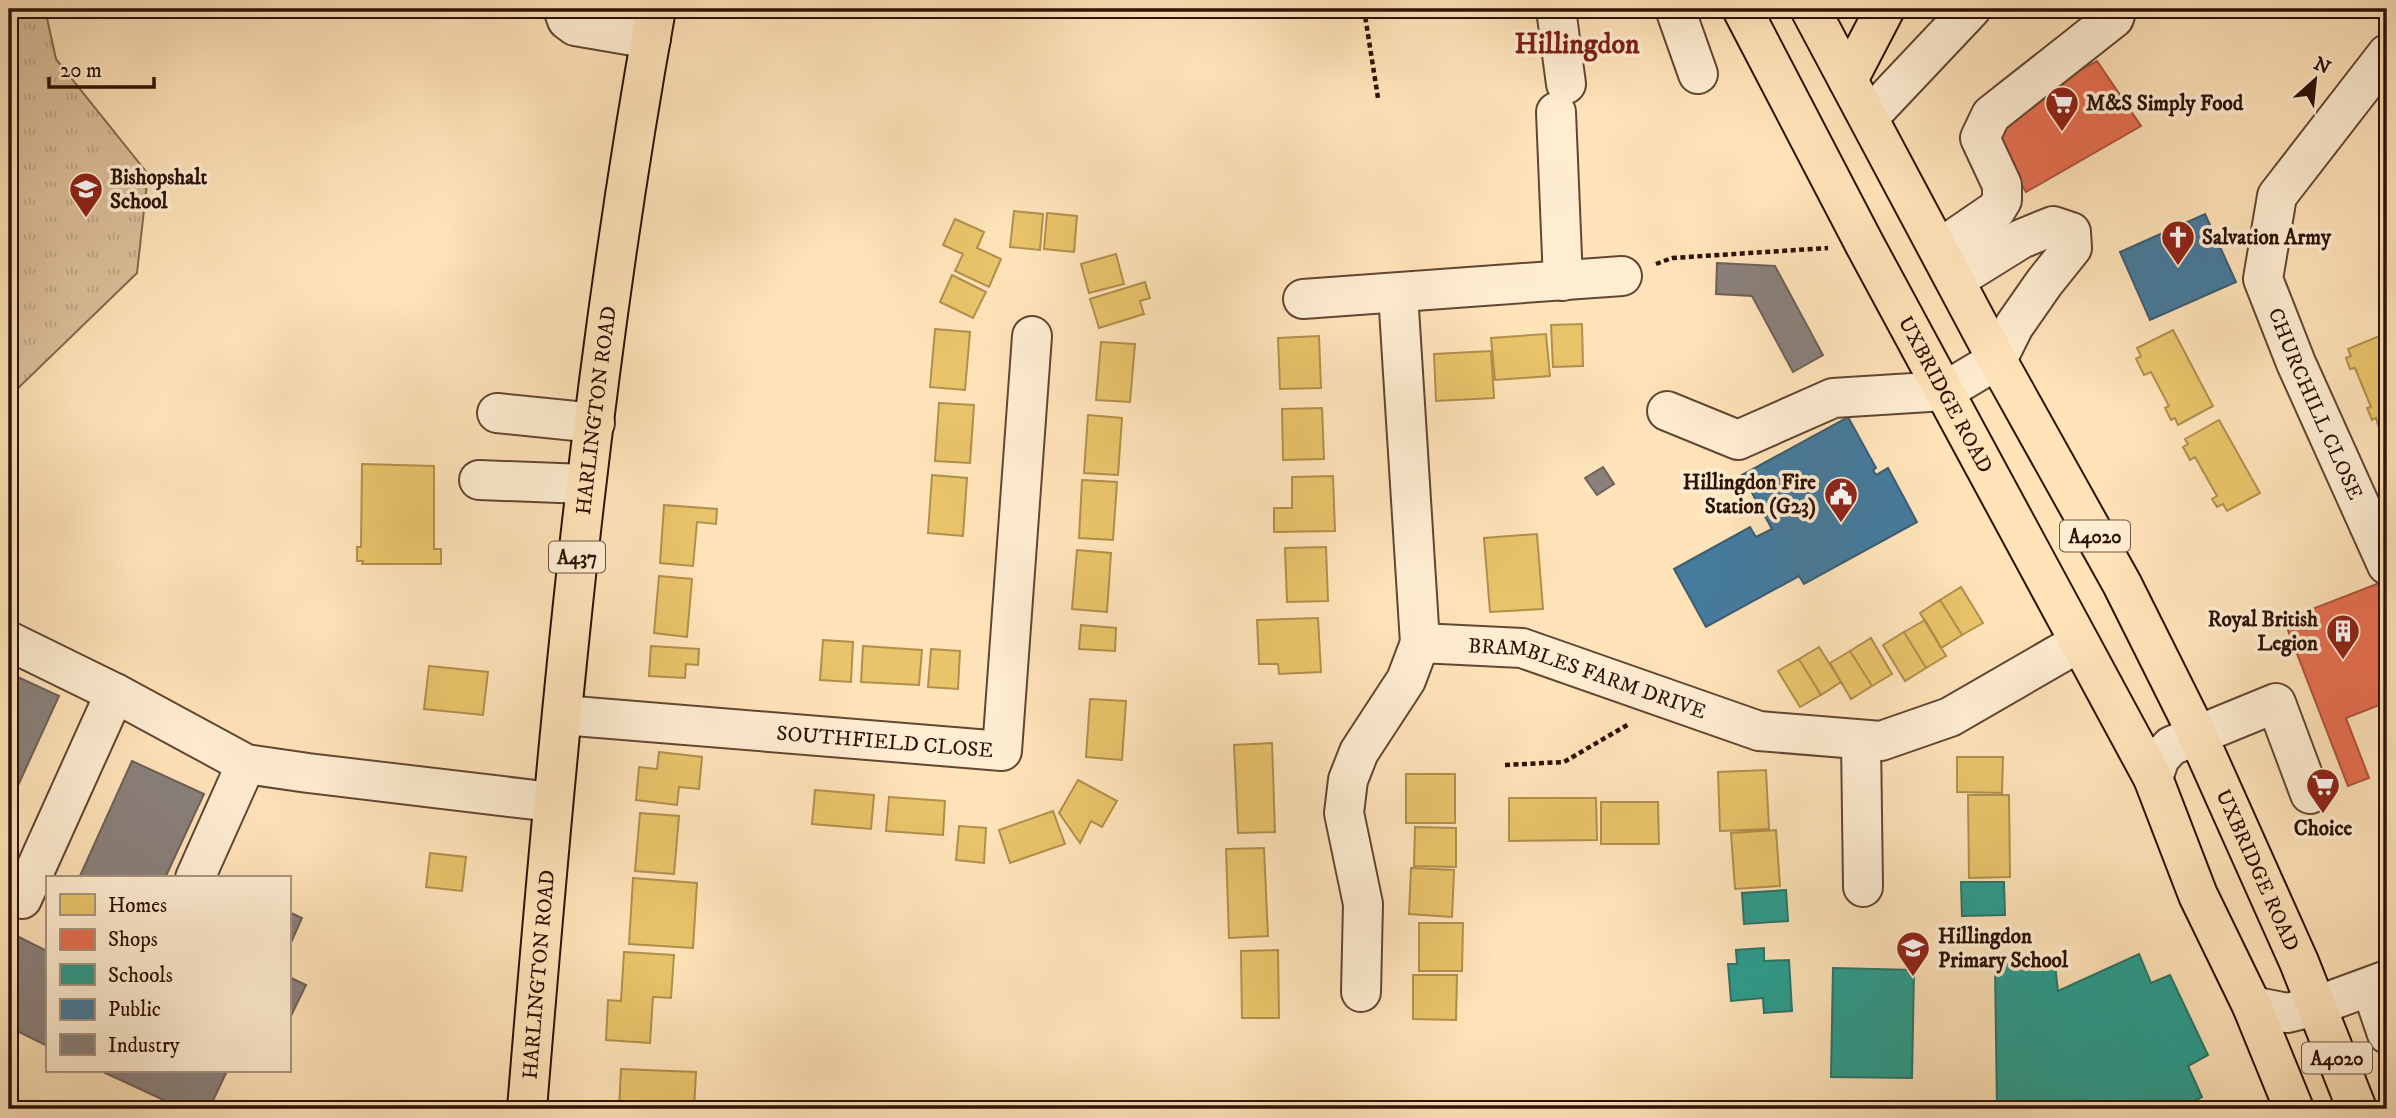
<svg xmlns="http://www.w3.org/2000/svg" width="2396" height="1118" font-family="'IM FELL DW Pica',serif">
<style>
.park{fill:url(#park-tufts);stroke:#846850;stroke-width:2}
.homes{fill:#e9c46a;stroke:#b18f4c;stroke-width:2}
.shops{fill:#e76f51;stroke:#af533a;stroke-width:2}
.schools{fill:#2a9d8f;stroke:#2b7366;stroke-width:2}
.public{fill:#457b9d;stroke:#3e5c6f;stroke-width:2}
.industry{fill:#8a817c;stroke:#6e6058;stroke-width:2}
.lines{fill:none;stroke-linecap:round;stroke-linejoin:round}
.minor-casing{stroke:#624632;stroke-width:42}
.major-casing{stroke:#2d1205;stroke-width:42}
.path{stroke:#2d1205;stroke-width:4.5;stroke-dasharray:5 3.5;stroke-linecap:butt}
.minor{stroke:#ffedd2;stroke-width:38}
.major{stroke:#ffe3b9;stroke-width:38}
.labels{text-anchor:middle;stroke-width:7;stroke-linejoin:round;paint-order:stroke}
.shield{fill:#ffedd2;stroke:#6c5442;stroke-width:2}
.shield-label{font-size:19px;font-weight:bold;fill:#2d1205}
.poi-label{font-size:21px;font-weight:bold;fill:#2d1205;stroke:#ffedd2;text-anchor:start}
.street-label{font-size:21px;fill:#2d1205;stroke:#ffedd2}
.district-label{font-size:28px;font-weight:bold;fill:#7a1f14;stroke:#ffedd2}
</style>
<defs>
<pattern id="park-tufts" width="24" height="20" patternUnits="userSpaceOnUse" patternTransform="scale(1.75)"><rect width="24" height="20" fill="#dbbf9a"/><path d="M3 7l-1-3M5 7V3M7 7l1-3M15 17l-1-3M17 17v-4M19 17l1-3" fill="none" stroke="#bca383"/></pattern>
</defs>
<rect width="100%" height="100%" fill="#ffe3b9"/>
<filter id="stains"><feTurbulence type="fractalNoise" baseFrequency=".00286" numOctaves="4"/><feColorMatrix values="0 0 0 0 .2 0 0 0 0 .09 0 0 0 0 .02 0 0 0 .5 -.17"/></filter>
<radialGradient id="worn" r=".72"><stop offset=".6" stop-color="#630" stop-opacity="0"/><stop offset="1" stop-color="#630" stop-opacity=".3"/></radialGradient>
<path class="park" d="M9 9H45L56 59 148 174 137 273 9 397Z"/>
<path class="homes" d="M1014 211 1043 214 1040 250 1010 247Z
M1047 213 1077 216 1074 252 1044 249Z
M955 219 984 232 977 248 1001 259 989 287 955 271 963 254 943 245Z
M1116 254 1124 284 1089 293 1081 264Z
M952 275 986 292 973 318 940 302Z
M1145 282 1150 298 1140 301 1144 314 1099 328 1090 299Z
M1582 324 1583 366 1553 367 1551 325Z
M935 329 970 332 965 390 930 387Z
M2173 330 2213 406 2178 425 2175 418 2171 420 2165 408 2169 406 2151 372 2144 375 2136 359 2141 356 2137 348Z
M1546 334 1550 376 1495 380 1491 338Z
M2384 334 2387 342V424L2379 428 2376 418 2372 420 2367 408 2371 407 2355 368 2350 369 2346 358 2351 356 2348 349Z
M1319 336 1321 388 1280 389 1278 338Z
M1101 342 1135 344 1130 402 1096 400Z
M1491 351 1494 398 1436 401 1434 354Z
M939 403 974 405 970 463 935 461Z
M1322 408 1324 459 1283 460 1282 409Z
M1088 415 1122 418 1118 475 1084 473Z
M2219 420 2260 493 2227 511 2223 504 2217 507 2212 499 2217 496 2195 457 2190 460 2183 447 2188 444 2185 439Z
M362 464 434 466V549H441V564H362L363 561H357V547H361Z
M932 475 967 478 963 536 928 533Z
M1333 476 1335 531 1274 532V508H1292V477Z
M1082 480 1117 482 1113 540 1079 538Z
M664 505 717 509 716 524 697 522 693 566 660 563Z
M1537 534 1543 609 1490 612 1484 538Z
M1326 547 1328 601 1287 602 1285 548Z
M1077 550 1111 553 1107 612 1072 609Z
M659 576 692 579 687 637 654 633Z
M1961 587 1983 623 1962 635 1940 600Z
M1940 600 1962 635 1941 648 1920 613Z
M1318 618 1321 672 1279 674 1278 664H1259L1257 620Z
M1925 620 1946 656 1926 668 1904 632Z
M1081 625 1116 628 1115 651 1079 649Z
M1904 632 1926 668 1905 681 1883 645Z
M1871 638 1892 674 1872 686 1850 651Z
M823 640 853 642 851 682 820 680Z
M651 646 699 649 698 665 686 664 685 678 649 676Z
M863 646 922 650 919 685 861 682Z
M1819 647 1841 682 1821 695 1799 659Z
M931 649 960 651 958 689 928 687Z
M1850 651 1872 686 1851 699 1830 663Z
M1799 659 1821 695 1800 707 1778 671Z
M429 666 488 672 483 715 424 709Z
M1090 699 1126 701 1122 760 1086 757Z
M1272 743 1275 832 1238 833 1234 745Z
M659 752 702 757 699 789 679 787 677 805 636 800 639 767 657 769Z
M1957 757H2003L2002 793 1957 792Z
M1766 770 1769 829 1720 831 1718 772Z
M1406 774H1455V823H1406Z
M1078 780 1117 801 1102 827 1091 821 1080 843 1059 813Z
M815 790 874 795 871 829 812 824Z
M1968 795H2009L2010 877 1969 878Z
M889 797 945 801 943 835 886 831Z
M1509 798H1596L1597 840 1509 841Z
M1601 802H1658L1659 844H1601Z
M1053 811 1065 844 1010 863 999 830Z
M640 813 679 816 674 874 635 871Z
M959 826 986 828 984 863 956 860Z
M1415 827 1456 828V867L1414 866Z
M1776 830 1780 886 1735 889 1731 833Z
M1264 848 1268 936 1229 938 1226 849Z
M430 853 466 857 462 891 426 887Z
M1411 868 1454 870 1452 917 1409 914Z
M633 878 697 883 693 948 629 944Z
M1419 923H1463L1462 971H1419Z
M1278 950 1279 1018H1242L1241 951Z
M624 952 674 955 671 998 653 997 650 1043 606 1040 608 1000 621 1001Z
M1413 975H1457L1456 1020 1413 1019Z
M621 1069 696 1072 694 1109H619Z"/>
<path class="shops" d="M2097 61 2141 126 2026 192 1994 141 2002 112Z
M2387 580V702L2346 718 2369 778 2348 786 2284 620Z"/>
<path class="schools" d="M1961 882H2004L2005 915 1962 916Z
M1786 890 1788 921 1744 924 1742 893Z
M1764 948V961L1789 960 1792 1011 1764 1013 1763 998 1731 1001 1728 964H1737L1736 950Z
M2139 954 2151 983 2170 975 2208 1055 2188 1066 2202 1097 2178 1109H1997L1995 964 2055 965 2058 991Z
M1833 968 1914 970 1912 1078 1831 1077Z"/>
<path class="public" d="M2205 214 2236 282 2150 320 2120 252Z
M1848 417 1876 468 1873 470 1876 475 1888 468 1917 522 1804 584 1799 576 1706 627 1674 569 1750 527 1756 537 1772 529 1742 475Z"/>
<path class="industry" d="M1717 263 1775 266 1823 355 1793 372 1752 296 1716 294Z
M1603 467 1614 484 1597 495 1585 478Z
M9 673 59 696 9 805Z
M132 761 204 794 165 878H79Z
M289 912 302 918 289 947Z
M9 932 47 951V1046L9 1027Z
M289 977 306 985 289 1020Z
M101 1071H227L209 1109H183Z"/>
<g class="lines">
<g class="minor-casing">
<g id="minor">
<path d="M563 9 567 20 575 26 651 39"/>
<path d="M1556 9 1566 84"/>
<path d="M1675 9 1698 74"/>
<path id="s1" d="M2387 54 2277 196 2263 279 2296 363 2387 565"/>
<path d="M1556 112 1563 281"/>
<path d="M1869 117 1971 9"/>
<path d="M1939 249 1996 210 2002 200V185L1980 138 1991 115 2114 18 2117 9"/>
<path id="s2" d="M1398 293 1420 643 1522 648 1759 731 1881 741 1950 717 2078 643"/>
<path d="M1303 299 1622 276"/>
<path d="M1667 411 1738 440 1833 398 1945 391 1997 360 2014 326 2044 283 2072 248 2071 232 2053 226 2021 239 1955 280"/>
<path d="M497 413 595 423"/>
<path d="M479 480 585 484"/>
<path d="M9 641 115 693"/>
<path id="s3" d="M562 715 1002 751 1032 336"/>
<path d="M1861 740 1863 887"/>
<path d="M2153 778 2160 758 2171 746 2276 703 2310 794"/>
<path d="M195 878 246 764"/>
<path d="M22 899 115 693 246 764 308 773 552 802"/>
<path d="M2371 987 2387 1034"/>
<path d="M1361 992 1363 904 1344 813 1348 780 1359 752 1406 680 1420 643"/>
<path d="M2252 1006 2287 1013 2316 1006 2387 980"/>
</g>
</g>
<g class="major-casing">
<g id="major">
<path id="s4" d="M1742 9 1865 245 2153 778 2198 895 2252 1006 2294 1109"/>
<path id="s5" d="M1810 9 1997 360 2122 584 2197 734 2299 962 2357 1109"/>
<path d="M1848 80 1885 9"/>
<path id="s6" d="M527 1109C557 741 590 373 656 9"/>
</g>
</g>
<path class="path" d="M1364 9 1378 98
M1656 264 1672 258 1828 248
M1505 765 1564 762 1629 724"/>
<use href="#minor" class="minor"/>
<use href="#major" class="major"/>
</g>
<defs>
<g id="supermarket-pin" transform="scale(1.75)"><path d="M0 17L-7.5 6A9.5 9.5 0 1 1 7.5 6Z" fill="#8f2418" stroke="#ffedd2"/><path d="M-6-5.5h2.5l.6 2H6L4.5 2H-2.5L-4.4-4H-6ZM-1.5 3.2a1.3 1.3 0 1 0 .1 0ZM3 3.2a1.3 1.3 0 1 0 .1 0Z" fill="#fff"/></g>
<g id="school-pin" transform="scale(1.75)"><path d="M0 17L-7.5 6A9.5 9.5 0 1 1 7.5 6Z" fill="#8f2418" stroke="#ffedd2"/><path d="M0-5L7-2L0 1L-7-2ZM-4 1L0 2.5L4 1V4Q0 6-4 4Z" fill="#fff"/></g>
<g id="church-pin" transform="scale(1.75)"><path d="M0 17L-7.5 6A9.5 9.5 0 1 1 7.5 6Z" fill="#8f2418" stroke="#ffedd2"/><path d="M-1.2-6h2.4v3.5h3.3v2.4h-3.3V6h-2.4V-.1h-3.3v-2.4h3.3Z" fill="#fff"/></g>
<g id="civic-pin" transform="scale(1.75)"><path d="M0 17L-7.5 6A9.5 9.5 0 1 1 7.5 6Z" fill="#8f2418" stroke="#ffedd2"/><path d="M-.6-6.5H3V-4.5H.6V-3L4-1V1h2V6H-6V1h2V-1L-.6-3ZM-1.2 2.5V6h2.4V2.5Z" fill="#fff"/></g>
<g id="building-pin" transform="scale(1.75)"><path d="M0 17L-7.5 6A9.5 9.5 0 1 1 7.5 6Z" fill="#8f2418" stroke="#ffedd2"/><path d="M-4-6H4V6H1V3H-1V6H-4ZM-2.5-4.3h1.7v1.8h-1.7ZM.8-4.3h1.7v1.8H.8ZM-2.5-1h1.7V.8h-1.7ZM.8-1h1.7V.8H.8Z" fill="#fff"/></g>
</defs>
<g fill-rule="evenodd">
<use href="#supermarket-pin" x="2062" y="103"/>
<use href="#school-pin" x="86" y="189"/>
<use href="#church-pin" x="2178" y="237"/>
<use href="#civic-pin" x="1841" y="494"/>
<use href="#building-pin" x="2343" y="631"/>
<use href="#supermarket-pin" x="2323" y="785"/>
<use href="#school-pin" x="1913" y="948"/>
</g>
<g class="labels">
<g class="shield">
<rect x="2060" y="520.5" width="70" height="31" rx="5"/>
<rect x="549" y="541.5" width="56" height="31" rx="5"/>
<rect x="2302" y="1042.5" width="70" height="31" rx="5"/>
</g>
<g class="shield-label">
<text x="2095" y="543">A4020</text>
<text x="577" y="564">A437</text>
<text x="2337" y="1065">A4020</text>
</g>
<g class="poi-label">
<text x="2086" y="110">M&amp;S Simply Food</text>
<text x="110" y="184">Bishopshalt<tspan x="110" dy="24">School</tspan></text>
<text x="2202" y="244">Salvation Army</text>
<text x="1816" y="489" text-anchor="end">Hillingdon Fire<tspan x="1816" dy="24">Station (G23)</tspan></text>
<text x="2318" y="626" text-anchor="end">Royal British<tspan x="2318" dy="24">Legion</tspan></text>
<text x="2323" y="835" text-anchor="middle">Choice</text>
<text x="1938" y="943">Hillingdon<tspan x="1938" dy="24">Primary School</tspan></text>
</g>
<g class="street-label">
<text dy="7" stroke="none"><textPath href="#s4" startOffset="436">UXBRIDGE ROAD</textPath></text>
<text dy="7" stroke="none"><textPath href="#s1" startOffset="399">CHURCHILL CLOSE</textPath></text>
<text dy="7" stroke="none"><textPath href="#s6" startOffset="702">HARLINGTON ROAD</textPath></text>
<text dy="7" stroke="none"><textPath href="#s2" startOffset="523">BRAMBLES FARM DRIVE</textPath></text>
<text dy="7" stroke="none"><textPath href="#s3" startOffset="324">SOUTHFIELD CLOSE</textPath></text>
<text dy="7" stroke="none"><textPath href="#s5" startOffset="971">UXBRIDGE ROAD</textPath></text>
<text dy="7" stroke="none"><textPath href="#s6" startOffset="135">HARLINGTON ROAD</textPath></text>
</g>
<g class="district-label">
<text x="1577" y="53">Hillingdon</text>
</g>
</g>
<rect width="2396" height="1118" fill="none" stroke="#ffe3b9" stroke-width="35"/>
<rect x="10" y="10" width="2375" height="1097" fill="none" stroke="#2d1205" stroke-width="3.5"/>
<rect x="18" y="18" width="2361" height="1083" fill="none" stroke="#2d1205" stroke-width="2"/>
<rect x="46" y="876" width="245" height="196" fill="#ffedd2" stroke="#ab9580" stroke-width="2"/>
<rect x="60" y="894" width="35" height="21" fill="#e9c46a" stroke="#ab9580" stroke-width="2"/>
<text x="108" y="912" font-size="21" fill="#2d1205">Homes</text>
<rect x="60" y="929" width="35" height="21" fill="#e76f51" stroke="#ab9580" stroke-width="2"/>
<text x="108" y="946" font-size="21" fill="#2d1205">Shops</text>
<rect x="60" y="964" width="35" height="21" fill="#2a9d8f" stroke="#ab9580" stroke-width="2"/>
<text x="108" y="982" font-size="21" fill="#2d1205">Schools</text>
<rect x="60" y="999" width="35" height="21" fill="#457b9d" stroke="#ab9580" stroke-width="2"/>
<text x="108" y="1016" font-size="21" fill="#2d1205">Public</text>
<rect x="60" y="1034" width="35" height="21" fill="#8a817c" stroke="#ab9580" stroke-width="2"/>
<text x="108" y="1052" font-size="21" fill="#2d1205">Industry</text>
<g transform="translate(2315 80) rotate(27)" stroke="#ffedd2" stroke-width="5" paint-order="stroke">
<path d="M0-5L12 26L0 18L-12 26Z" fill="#2d1205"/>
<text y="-10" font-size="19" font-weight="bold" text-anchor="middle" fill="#2d1205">N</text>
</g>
<path d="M49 77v10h105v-10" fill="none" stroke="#2d1205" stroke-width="3.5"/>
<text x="60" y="77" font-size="21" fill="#2d1205" stroke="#ffedd2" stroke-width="5" paint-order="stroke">20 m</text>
<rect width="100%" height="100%" filter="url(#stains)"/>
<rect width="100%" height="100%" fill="url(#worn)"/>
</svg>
